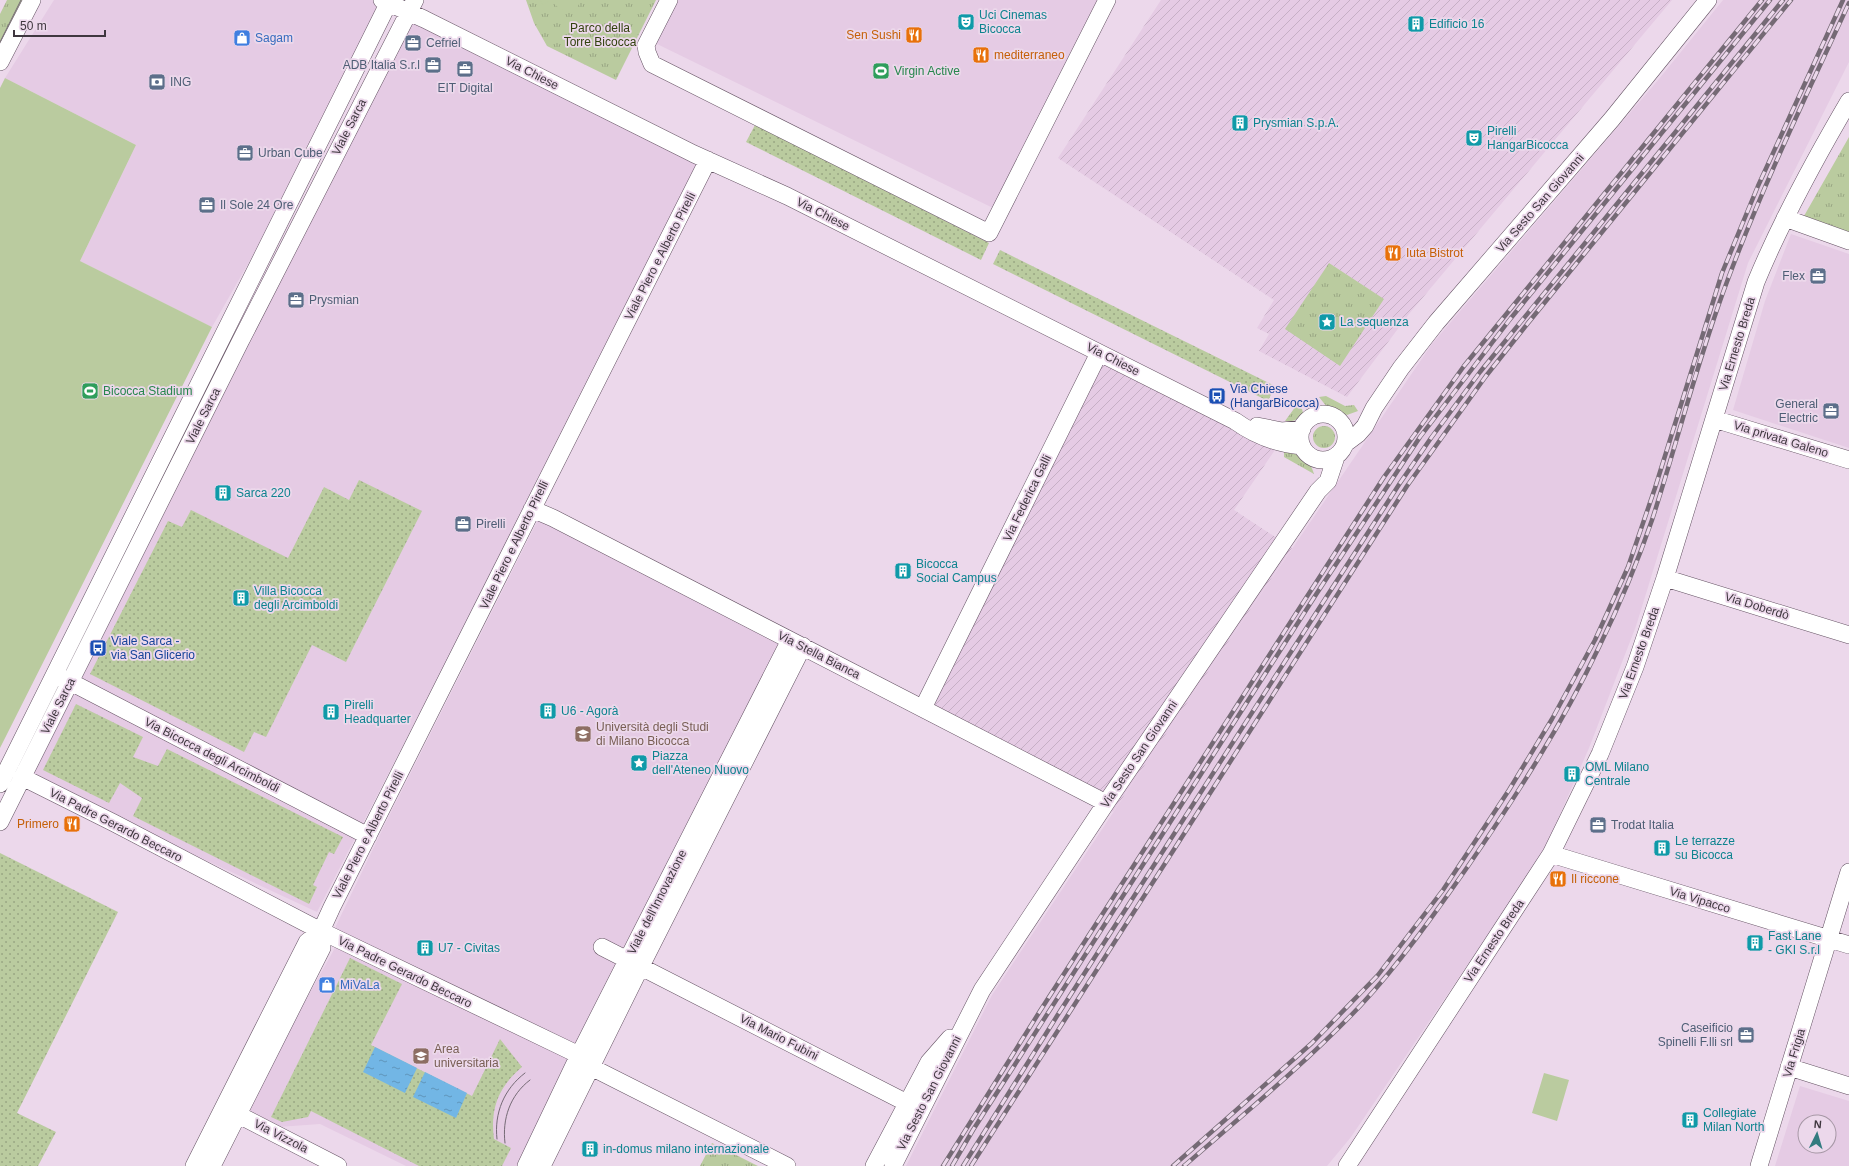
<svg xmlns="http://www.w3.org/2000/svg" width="1849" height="1166" font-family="Arial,sans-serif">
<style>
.built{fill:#e5cbe4;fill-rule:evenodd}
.industrial{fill:url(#industrial-furrows)}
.grass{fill:url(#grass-tufts)}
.garden{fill:url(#garden-dots)}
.pitch{fill:#bacb9f}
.water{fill:url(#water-ripples)}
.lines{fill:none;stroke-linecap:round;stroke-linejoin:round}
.minor-casing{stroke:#645263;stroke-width:18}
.minor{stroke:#fff;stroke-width:17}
.tram{stroke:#756a75;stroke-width:1}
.rail-casing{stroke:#756a75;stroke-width:4.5}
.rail{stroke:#ecd8eb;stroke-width:3;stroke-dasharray:9;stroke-linecap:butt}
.labels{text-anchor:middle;stroke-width:3.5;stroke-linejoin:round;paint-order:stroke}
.culture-label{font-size:12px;fill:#0d838f;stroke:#ecd8eb;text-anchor:start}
.park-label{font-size:12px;fill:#32420e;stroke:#ecd8eb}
.food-label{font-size:12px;fill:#c56008;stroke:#ecd8eb;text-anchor:start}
.shop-label{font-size:12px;fill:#366cbe;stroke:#ecd8eb;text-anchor:start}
.service-label{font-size:12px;fill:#4e5e75;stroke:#ecd8eb;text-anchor:start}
.leisure-label{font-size:12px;fill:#27864d;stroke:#ecd8eb;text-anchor:start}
.street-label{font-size:12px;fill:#3f373f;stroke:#ecd8eb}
.transit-label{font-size:12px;fill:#164399;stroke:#ecd8eb;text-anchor:start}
.education-label{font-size:12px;fill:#785e54;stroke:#ecd8eb;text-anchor:start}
</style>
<defs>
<pattern id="industrial-furrows" width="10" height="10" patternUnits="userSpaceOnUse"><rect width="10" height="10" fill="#e5cbe4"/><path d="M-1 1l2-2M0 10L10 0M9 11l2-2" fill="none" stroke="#c6afc5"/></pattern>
<pattern id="grass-tufts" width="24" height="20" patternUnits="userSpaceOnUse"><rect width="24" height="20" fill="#bacb9f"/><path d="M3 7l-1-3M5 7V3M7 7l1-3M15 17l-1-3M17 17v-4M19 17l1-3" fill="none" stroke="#99a683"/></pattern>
<pattern id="garden-dots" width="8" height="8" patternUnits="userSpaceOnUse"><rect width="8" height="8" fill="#bacb9f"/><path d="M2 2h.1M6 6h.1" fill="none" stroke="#99a683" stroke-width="1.8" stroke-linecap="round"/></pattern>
<pattern id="water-ripples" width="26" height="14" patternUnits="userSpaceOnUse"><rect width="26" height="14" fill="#72b6e5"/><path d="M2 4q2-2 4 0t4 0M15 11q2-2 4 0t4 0" fill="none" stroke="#5f95bb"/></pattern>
</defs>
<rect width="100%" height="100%" fill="#ecd8eb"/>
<path class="built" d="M54 0H373L387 7 328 123 212 327 80 261 136 145 5 78Z
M677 0H1098L993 208 655 43Z
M1723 0H1849V62L1748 263 1636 626 1589 748 1543 853 1351 1137 1327 1166H906L992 995 1166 733 1432 344 1659 79Z
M411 16 703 163 317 912 25 776Z
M1791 234 1849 254V448L1733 410 1765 301Z
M538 520 778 642 780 646 576 1051 334 930 386 822Z
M336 946 574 1059 520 1166H406L320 1124 278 1127 247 1112 259 1084Z
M1800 1086 1849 1101V1166H1775ZM1805 1122H1829V1146H1805Z"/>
<path class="industrial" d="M1161 0H1672L1409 314 1347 397 1259 351 1269 334 1257 328 1274 300 1058 158Z
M1093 356 1277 447 1234 510 1292 548 1113 812 917 716 923 708Z"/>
<path class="grass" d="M7 0H25L0 50V14Z
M526 0H656L616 80 547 46 534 23Z
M1849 137V232L1804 216Z
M1329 263 1384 299 1340 366 1285 329Z
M1326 396 1345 406 1354 405 1358 411 1347 415 1327 407 1319 397Z
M1296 406 1302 409 1303 413C1299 420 1293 422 1285 421Z
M1313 437a11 11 0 1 1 22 0a11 11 0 1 1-22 0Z
M1284 451C1299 454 1310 459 1314 474L1284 457Z
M712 1143 758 1166H700Z"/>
<path class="garden" d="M755 125 989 243 981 260 746 142Z
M1000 250 1275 386 1268 401 993 264Z
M359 480 422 511 346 662 312 645 266 737 254 732 244 752 90 674 168 521 182 527 191 510 288 558 324 487 349 500Z
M76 704 143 737 133 757 158 766 167 749 343 837 334 854 329 852 313 885 317 887 309 904 133 816 142 798 120 783 109 803 43 770Z
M0 853 118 912 17 1113 56 1132 38 1166H0Z
M350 958 402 984 371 1045 472 1096 500 1039 522 1067C498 1087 490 1109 494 1139L511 1148 502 1166H419L311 1111 308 1117 282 1122 271 1117Z"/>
<path class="pitch" d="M540 0H581L574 14 560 9 550 0 543 5Z
M5 78 136 145 80 261 212 327 0 748V88Z
M1544 1073 1569 1080 1557 1121 1532 1113Z"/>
<path class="water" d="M375 1047 417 1068 405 1093 363 1072Z
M425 1072 467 1093 456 1118 413 1097Z"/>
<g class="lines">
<g class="minor-casing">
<path id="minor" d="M382 0 424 19 694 154 787 196 1235 421C1256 436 1277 444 1302 446
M669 0 646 45 647 52 652 64 989 233 1107 0
M0 62 32 0
M1785 218 1849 241
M1300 437a23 23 0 1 1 46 0a23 23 0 1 1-46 0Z
M1714 419 1849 460
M1257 426 1282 431 1302 429
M1346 443 1358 434 1365 426 1374 408 1401 368 1436 323 1612 119 1708 0
M532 509 553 518 1106 803
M1665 578 1849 635
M61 677 368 836
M923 708 1099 353
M22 777 114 823 321 931 579 1055 591 1067 787 1166
M0 784 390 0
M0 822 240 342 415 0
M1551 854 1849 945
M602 947 907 1103 915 1108 913 1124
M1789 1067 1849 1086
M229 1110 338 1166
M194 1166 307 942 321 931
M212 1166 322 948 321 931 332 907 708 160
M526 1166 579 1055 790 640
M542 1166 641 966 803 646
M874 1166 929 1062 950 1038
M893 1166 982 990 1106 803 1318 491 1328 481 1336 457
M1347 1166 1551 854 1600 754 1635 667 1665 578 1756 282C1782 219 1815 159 1849 101
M1759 1166 1849 872"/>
</g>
<use href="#minor" class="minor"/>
<path class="tram" d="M0 42 21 0
M497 1139C494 1113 504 1089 525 1073
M505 1143C502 1119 510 1095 530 1080"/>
<g class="rail-casing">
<path id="rail" d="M943 1166 1040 1011 1384 477 1464 366 1762 0
M952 1166 973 1130 1317 593 1420 437 1511 318 1770 0
M963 1166 1057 1016 1327 596 1400 483 1431 438 1480 372 1783 0
M971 1166 1407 486 1486 376 1528 323 1791 0
M1173 1166 1312 1043 1378 975 1443 890 1509 790 1552 719 1595 640 1628 567 1655 488 1722 273 1758 186 1843 0
M1184 1166C1244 1114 1306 1063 1361 1005 1400 963 1433 916 1466 869 1515 798 1562 725 1599 647 1619 606 1637 564 1652 520 1678 440 1698 358 1728 279 1763 185 1807 94 1849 3"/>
</g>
<use href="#rail" class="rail"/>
</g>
<defs>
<g id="theatre-square" transform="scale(0.9)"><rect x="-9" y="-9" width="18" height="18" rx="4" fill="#0f9aa8" stroke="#ecd8eb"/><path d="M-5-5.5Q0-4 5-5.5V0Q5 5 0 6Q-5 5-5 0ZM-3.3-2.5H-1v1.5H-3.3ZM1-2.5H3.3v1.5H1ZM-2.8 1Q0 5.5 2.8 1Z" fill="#fff"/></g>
<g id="building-square" transform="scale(0.9)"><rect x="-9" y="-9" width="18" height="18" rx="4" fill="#0f9aa8" stroke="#ecd8eb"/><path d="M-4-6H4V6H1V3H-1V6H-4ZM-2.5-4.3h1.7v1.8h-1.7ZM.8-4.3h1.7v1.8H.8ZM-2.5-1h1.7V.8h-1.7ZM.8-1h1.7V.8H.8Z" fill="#fff"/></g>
<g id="restaurant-square" transform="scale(0.9)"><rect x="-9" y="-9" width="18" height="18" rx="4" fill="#e8710a" stroke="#ecd8eb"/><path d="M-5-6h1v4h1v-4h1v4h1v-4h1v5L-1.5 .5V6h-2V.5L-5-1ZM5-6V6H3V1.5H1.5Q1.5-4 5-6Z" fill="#fff"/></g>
<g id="shop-square" transform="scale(0.9)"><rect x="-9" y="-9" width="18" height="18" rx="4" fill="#3f7fe0" stroke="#ecd8eb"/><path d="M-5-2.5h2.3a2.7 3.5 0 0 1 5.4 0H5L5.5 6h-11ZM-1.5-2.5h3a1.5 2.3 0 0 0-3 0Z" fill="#fff"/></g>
<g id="office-square" transform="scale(0.9)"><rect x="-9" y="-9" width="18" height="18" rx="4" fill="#5c6f8a" stroke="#ecd8eb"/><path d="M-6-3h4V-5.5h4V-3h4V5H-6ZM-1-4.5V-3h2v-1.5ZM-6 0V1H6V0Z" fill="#fff"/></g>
<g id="stadium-square" transform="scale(0.9)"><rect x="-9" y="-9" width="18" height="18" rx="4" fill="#2e9e5b" stroke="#ecd8eb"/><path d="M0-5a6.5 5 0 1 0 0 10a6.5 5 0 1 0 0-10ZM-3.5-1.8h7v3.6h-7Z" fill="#fff"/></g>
<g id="bank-square" transform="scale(0.9)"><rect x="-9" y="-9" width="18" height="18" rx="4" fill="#5c6f8a" stroke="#ecd8eb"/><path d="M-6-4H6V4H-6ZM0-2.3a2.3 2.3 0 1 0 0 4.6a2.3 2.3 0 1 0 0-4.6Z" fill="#fff"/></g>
<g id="sight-square" transform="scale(0.9)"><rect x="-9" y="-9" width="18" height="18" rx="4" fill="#0f9aa8" stroke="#ecd8eb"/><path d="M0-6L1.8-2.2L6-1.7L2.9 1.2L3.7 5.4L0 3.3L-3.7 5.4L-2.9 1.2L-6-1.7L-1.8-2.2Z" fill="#fff"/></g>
<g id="bus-square" transform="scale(0.9)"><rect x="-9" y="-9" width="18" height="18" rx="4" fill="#1a4fb4" stroke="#ecd8eb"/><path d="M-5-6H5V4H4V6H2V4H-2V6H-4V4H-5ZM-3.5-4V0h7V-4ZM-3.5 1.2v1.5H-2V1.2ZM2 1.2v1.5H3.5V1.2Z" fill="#fff"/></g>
<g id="university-square" transform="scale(0.9)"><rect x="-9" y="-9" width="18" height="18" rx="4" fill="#8d6e63" stroke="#ecd8eb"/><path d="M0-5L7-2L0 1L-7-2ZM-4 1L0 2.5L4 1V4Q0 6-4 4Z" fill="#fff"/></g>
</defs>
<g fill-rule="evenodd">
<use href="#theatre-square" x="966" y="22"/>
<use href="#building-square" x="1416" y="24"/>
<use href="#restaurant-square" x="914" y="35"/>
<use href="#shop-square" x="242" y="38"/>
<use href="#office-square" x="413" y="43"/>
<use href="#restaurant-square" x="981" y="55"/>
<use href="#office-square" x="433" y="65"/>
<use href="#office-square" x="465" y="69"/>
<use href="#stadium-square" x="881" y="71"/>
<use href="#bank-square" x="157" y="82"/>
<use href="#building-square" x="1240" y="123"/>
<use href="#theatre-square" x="1474" y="138"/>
<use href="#office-square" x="245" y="153"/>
<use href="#office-square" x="207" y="205"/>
<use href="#restaurant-square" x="1393" y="253"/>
<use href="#office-square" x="1818" y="276"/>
<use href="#office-square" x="296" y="300"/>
<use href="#sight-square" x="1327" y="322"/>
<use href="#stadium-square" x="90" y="391"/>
<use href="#bus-square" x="1217" y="396"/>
<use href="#office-square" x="1831" y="411"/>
<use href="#building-square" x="223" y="493"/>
<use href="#office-square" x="463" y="524"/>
<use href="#building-square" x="903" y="571"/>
<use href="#building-square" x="241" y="598"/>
<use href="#bus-square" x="98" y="648"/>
<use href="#building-square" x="548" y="711"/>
<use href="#building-square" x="331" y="712"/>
<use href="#university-square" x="583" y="734"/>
<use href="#sight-square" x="639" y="763"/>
<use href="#building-square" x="1572" y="774"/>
<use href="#restaurant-square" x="72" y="824"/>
<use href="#office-square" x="1598" y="825"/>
<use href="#building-square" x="1662" y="848"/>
<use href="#restaurant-square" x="1558" y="879"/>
<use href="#building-square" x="1755" y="943"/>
<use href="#building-square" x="425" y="948"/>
<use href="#shop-square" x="327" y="985"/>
<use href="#office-square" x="1746" y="1035"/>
<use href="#university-square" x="421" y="1056"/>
<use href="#building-square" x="1690" y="1120"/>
<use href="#building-square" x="590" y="1149"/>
</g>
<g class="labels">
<g class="culture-label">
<text x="979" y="19">Uci Cinemas<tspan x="979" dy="14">Bicocca</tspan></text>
<text x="1429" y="28">Edificio 16</text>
<text x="1253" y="127">Prysmian S.p.A.</text>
<text x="1487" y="135">Pirelli<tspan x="1487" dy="14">HangarBicocca</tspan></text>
<text x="1340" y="326">La sequenza</text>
<text x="236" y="497">Sarca 220</text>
<text x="916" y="568">Bicocca<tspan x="916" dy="14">Social Campus</tspan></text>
<text x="254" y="595">Villa Bicocca<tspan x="254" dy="14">degli Arcimboldi</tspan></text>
<text x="344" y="709">Pirelli<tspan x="344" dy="14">Headquarter</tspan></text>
<text x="561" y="715">U6 - Agorà</text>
<text x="652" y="760">Piazza<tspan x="652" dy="14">dell'Ateneo Nuovo</tspan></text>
<text x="1585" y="771">OML Milano<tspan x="1585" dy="14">Centrale</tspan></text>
<text x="1675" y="845">Le terrazze<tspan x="1675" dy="14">su Bicocca</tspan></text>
<text x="1768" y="940">Fast Lane<tspan x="1768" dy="14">- GKI S.r.l</tspan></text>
<text x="438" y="952">U7 - Civitas</text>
<text x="1703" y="1117">Collegiate<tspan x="1703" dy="14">Milan North</tspan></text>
<text x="603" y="1153">in-domus milano internazionale</text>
</g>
<g class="park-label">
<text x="600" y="32">Parco della<tspan x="600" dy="14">Torre Bicocca</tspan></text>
</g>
<g class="food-label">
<text x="901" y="39" text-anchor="end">Sen Sushi</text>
<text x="994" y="59">mediterraneo</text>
<text x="1406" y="257">Iuta Bistrot</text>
<text x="59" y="828" text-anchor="end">Primero</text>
<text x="1571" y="883">Il riccone</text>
</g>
<g class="shop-label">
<text x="255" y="42">Sagam</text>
<text x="340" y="989">MiVaLa</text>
</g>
<g class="service-label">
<text x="426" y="47">Cefriel</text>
<text x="420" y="69" text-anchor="end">ADB Italia S.r.l</text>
<text x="170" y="86">ING</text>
<text x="465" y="92" text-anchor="middle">EIT Digital</text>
<text x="258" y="157">Urban Cube</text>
<text x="220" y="209">Il Sole 24 Ore</text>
<text x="1805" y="280" text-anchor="end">Flex</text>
<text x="309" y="304">Prysmian</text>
<text x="1818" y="408" text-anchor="end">General<tspan x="1818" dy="14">Electric</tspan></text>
<text x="476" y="528">Pirelli</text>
<text x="1611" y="829">Trodat Italia</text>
<text x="1733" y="1032" text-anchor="end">Caseificio<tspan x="1733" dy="14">Spinelli F.lli srl</tspan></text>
</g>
<g class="leisure-label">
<text x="894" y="75">Virgin Active</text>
<text x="103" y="395">Bicocca Stadium</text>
</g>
<g class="street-label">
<text transform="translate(532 73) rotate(27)" y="4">Via Chiese</text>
<text transform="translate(349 127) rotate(-63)" y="4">Viale Sarca</text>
<text transform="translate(1540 203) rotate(-49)" y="4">Via Sesto San Giovanni</text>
<text transform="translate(823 214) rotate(27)" y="4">Via Chiese</text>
<text transform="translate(660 256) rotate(-63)" y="4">Viale Piero e Alberto Pirelli</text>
<text transform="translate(1737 344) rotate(-73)" y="4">Via Ernesto Breda</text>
<text transform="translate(1113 359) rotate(27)" y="4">Via Chiese</text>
<text transform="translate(203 416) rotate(-63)" y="4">Viale Sarca</text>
<text transform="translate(1781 439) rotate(17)" y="4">Via privata Galeno</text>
<text transform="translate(1027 498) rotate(-64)" y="4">Via Federica Galli</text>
<text transform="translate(514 545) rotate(-64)" y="4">Viale Piero e Alberto Pirelli</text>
<text transform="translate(1757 606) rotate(17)" y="4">Via Doberdò</text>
<text transform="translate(1639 653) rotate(-70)" y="4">Via Ernesto Breda</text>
<text transform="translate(819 655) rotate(27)" y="4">Via Stella Bianca</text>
<text transform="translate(58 706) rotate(-63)" y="4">Viale Sarca</text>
<text transform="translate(1139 754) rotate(-56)" y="4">Via Sesto San Giovanni</text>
<text transform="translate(212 755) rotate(27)" y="4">Via Bicocca degli Arcimboldi</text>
<text transform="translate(116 825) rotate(27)" y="4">Via Padre Gerardo Beccaro</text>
<text transform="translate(368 835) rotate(-63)" y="4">Viale Piero e Alberto Pirelli</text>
<text transform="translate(1700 900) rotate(17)" y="4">Via Vipacco</text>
<text transform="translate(657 902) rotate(-63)" y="4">Viale dell'Innovazione</text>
<text transform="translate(1494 941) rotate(-56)" y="4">Via Ernesto Breda</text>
<text transform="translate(405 972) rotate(26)" y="4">Via Padre Gerardo Beccaro</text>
<text transform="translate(779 1037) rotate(27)" y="4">Via Mario Fubini</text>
<text transform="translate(1794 1053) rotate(-73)" y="4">Via Frigia</text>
<text transform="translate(929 1093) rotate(-63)" y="4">Via Sesto San Giovanni</text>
<text transform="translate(281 1136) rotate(27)" y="4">Via Vizzola</text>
</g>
<g class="transit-label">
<text x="1230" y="393">Via Chiese<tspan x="1230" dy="14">(HangarBicocca)</tspan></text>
<text x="111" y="645">Viale Sarca -<tspan x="111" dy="14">via San Glicerio</tspan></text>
</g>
<g class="education-label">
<text x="596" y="731">Università degli Studi<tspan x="596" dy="14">di Milano Bicocca</tspan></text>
<text x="434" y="1053">Area<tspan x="434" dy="14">universitaria</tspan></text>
</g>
</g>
<g transform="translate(1817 1134) rotate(5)"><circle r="19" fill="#ecd8eb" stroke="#a798a6"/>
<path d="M0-3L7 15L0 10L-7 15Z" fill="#337c80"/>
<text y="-6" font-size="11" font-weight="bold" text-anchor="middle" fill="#3f373f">N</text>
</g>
<path d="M14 30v6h91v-6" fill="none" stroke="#3f373f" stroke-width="2"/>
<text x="20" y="30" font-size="12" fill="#3f373f" stroke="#ecd8eb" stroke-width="3" paint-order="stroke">50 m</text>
</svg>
